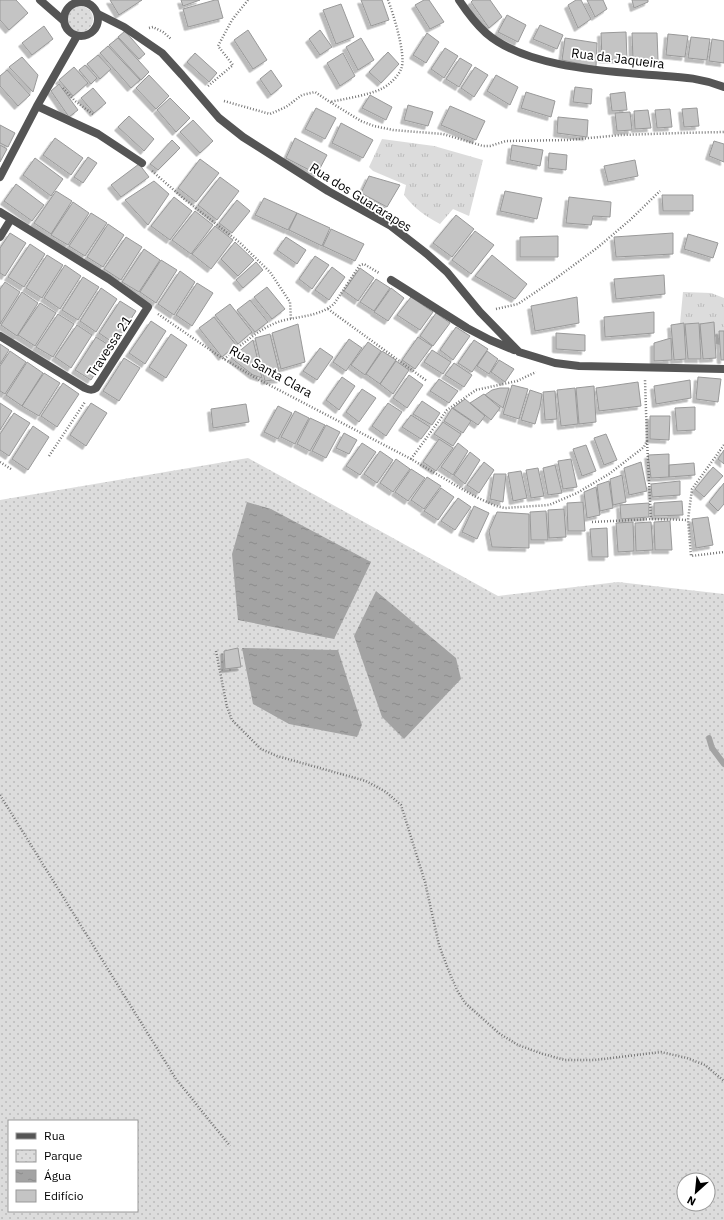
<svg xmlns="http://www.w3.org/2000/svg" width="724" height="1220" font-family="'IBM Plex Sans',sans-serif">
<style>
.grass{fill:url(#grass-tufts)}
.park{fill:url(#park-dots);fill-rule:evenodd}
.water{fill:url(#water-ripples)}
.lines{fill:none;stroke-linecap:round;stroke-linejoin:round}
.stream{stroke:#a3a3a3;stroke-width:6}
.building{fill:#c4c4c4;stroke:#999;filter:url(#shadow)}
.path{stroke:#777;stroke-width:2.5;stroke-dasharray:1 2;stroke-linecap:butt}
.minor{stroke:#555;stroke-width:8}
.tertiary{stroke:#555;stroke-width:8}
.labels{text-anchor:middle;stroke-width:3.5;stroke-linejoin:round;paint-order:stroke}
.street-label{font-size:13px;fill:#000;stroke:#fff}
</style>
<defs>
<pattern id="grass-tufts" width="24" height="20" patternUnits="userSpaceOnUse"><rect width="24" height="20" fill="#dcdcdc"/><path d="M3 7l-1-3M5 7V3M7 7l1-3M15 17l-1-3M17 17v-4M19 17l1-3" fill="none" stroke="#bbb"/></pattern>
<pattern id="park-dots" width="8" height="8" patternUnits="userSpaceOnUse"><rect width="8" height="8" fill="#dcdcdc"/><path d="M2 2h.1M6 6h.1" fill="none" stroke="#bbb" stroke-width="1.8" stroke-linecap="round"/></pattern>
<pattern id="water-ripples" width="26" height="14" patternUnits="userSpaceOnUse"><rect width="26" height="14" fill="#a3a3a3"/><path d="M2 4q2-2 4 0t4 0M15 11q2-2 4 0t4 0" fill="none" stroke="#8b8b8b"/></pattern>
<filter id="shadow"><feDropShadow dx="-3.5" dy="3.5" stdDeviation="0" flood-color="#0004"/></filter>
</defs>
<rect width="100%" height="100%" fill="#fff"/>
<path class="grass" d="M382 139 434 146 483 160 469 216 453 209 440 224C425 216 415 209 404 195L406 185 373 171 369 167Z
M683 292 711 293 724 298V346L679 334Z"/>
<path class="park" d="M67 19a13 13 0 1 1 26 0a13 13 0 1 1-26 0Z
M248 458 498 596 618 582 724 594V1220H0V500ZM9 1121H137V1211H9ZM684 1180H708V1204H684Z"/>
<path class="water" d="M247 502 271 509 371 562 334 639 238 620 232 554Z
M376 591 456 658 461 679 404 739 382 717 354 636Z
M242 648 338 650 362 725 357 737 289 724 253 704Z"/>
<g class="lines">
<path class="stream" d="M709 738 712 748 724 764"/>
</g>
<path class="building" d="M0 0H16L28 13 9 30 0 20Z
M110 0H142L119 15Z
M181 0H200L183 6Z
M215 0H218L223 18 188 27 183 9Z
M361 0H382L389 20 371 26Z
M424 0H429L444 22 430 29 415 5Z
M473 0H490L502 17 489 28 471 2Z
M576 0H581L591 19 578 28 568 5Z
M587 0H603L607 9 595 17Z
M632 0H648V2L634 8Z
M341 4 354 37 336 44 323 10Z
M507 15 526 25 518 42 498 32Z
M540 25 563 35 557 49 533 39Z
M44 26 53 39 32 55 22 43Z
M248 30 267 60 253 69 234 40Z
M320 30 332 47 320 55 309 39Z
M125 31 145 54 139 59 118 37Z
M626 32 627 60 602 59 601 33Z
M427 33 439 42 426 63 413 55Z
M632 33H657L658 60H633Z
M668 34 688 36 685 57 666 55Z
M691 37 710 39 707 60 688 58Z
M118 38 149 72 141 80 109 45Z
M361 38 374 60 358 70 346 47Z
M565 38 597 43 596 67 562 60Z
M712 39 724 41V63L709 61Z
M108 46 140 80 131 88 100 53Z
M445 48 458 56 444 78 431 69Z
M388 52 399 64 381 83 369 72Z
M195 53 217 73 209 82 187 62Z
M343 53 355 76 340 86 327 63Z
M98 55 111 69 100 79 87 64Z
M22 57 38 75 33 92 9 67Z
M460 58 472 65 459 87 446 79Z
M85 65 97 78 91 84 79 70Z
M74 67 88 83 73 96 59 80Z
M475 67 488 75 474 97 461 88Z
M7 70 30 95 18 106 0 86V76Z
M271 70 282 86 271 95 260 79Z
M149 75 169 96 156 109 136 88Z
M496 75 518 87 510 105 487 91Z
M59 84 78 110 69 117 51 91Z
M575 87 592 89 591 104 573 102Z
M93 88 106 103 94 113 81 98Z
M526 92 555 101 551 117 521 108Z
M625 92 627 110 612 111 610 94Z
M370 95 392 107 386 120 362 108Z
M170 98 190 118 176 132 157 110Z
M408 105 433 112 428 126 404 120Z
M450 106 485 121 476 140 441 125Z
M316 108 336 118 325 139 305 129Z
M697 108 699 126 684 127 682 109Z
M670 109 672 127 657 128 655 110Z
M648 110 651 128 635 129 634 111Z
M630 112 632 130 617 131 615 113Z
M129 116 154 139 144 151 118 127Z
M558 117 588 120 587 137 557 133Z
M193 120 213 141 200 153 180 132Z
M341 123 373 140 363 158 332 143Z
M0 125 15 133 8 147 0 143Z
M55 138 83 158 71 175 43 155Z
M295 138 327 155 317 174 286 158Z
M172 140 180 148 158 170 150 164Z
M714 141 724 144V162L709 156Z
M0 145 7 149 0 162Z
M512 145 543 150 540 166 510 160Z
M549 153 567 155 566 170 548 168Z
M88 157 97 163 83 183 74 177Z
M35 158 63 179 51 196 23 175Z
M200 159 219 173 196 202 178 188Z
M635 160 638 176 608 182 604 166Z
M139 164 149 177 121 197 111 185Z
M369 176 400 185 387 207 361 193Z
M220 177 239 191 217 220 198 205Z
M154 181 169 194 148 225 125 200Z
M16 184 44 205 32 221 4 201Z
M56 191 72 201 51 234 34 223Z
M505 191 542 198 537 219 500 211Z
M662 195H693V211H663Z
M174 197 192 211 170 240 151 226Z
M569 197 611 202 610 217 593 216 591 225 566 223Z
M264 198 297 213 288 230 255 215Z
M237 200 250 211 232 233 219 223Z
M73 202 89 213 68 245 51 235Z
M195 211 213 225 191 254 172 240Z
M91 213 107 223 85 256 69 246Z
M297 213 330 228 322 246 289 230Z
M456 215 474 229 452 257 433 243Z
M108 224 124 235 103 267 87 257Z
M215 226 233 240 211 269 192 254Z
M331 229 364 244 355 261 323 246Z
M475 231 494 245 471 274 452 260Z
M10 233 26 243 5 276 0 273V248Z
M673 233V254L616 257 614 237Z
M688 234 718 243 713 258 684 249Z
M558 236V257H520V237Z
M126 237 142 247 121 280 104 269Z
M286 237 306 250 297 264 277 250Z
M235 242 254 260 238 276 221 259Z
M30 244 45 254 24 287 8 277Z
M144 249 160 260 139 292 122 282Z
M47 255 63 265 42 298 26 288Z
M492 255 527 284 515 299 475 276Z
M315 256 329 265 312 289 299 279Z
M161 260 177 270 156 303 140 292Z
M256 262 263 270 243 288 236 280Z
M65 265 81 276 60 309 44 298Z
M332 267 345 277 329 300 315 290Z
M360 268 374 278 358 301 344 291Z
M180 271 195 282 174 315 158 304Z
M664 275 665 294 616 299 614 279Z
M83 277 99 287 78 320 62 310Z
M376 279 390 288 374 311 360 302Z
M5 282 20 292 0 324V289Z
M197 283 213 293 192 326 176 315Z
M267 287 285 309 272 319 254 297Z
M101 288 117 299 96 332 80 321Z
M391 288 404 298 388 321 374 312Z
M22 292 38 303 17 336 1 325Z
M411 297 433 312 420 330 397 315Z
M577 297 579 323 535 331 531 306Z
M250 300 268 322 255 332 237 310Z
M120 301 136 311 115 344 99 333Z
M40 303 56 313 35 346 18 335Z
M230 304 252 332 238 344 215 315Z
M654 312V333L605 337 604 317Z
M436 313 450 323 433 346 420 336Z
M58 314 74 324 53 357 36 347Z
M214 317 236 345 222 357 199 328Z
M151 321 166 331 145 364 129 353Z
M714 322 716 358 703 359 700 324Z
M684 323 686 359 674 360 671 325Z
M699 323 701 359H688L685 324Z
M298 324 305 362 281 369 272 333Z
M77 325 92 335 71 368 55 357Z
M456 327 470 336 453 360 440 350Z
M719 331H724V360H721Z
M556 333 585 335V351L556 349Z
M171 334 187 345 166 378 149 367Z
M270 334 281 379 265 381 255 338Z
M96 337 112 347 91 380 75 370Z
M418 337 432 346 415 369 402 360Z
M671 338 672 360 654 361V343Z
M349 339 362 348 346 371 333 362Z
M253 340 262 378 253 375 231 358Z
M474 340 488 349 472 372 458 363Z
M368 342 381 351 365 375 351 365Z
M0 344 9 350 0 364Z
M320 348 333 357 317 380 303 371Z
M432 350 451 362 443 374 424 362Z
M10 351 26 362 5 394 0 391V366Z
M382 351 396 360 380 384 366 374Z
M487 351 498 359 489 374 477 366Z
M124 358 140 368 119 401 103 391Z
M499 360 514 369 505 382 491 372Z
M396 361 409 370 393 394 380 384Z
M27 362 43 373 22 406 6 395Z
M454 363 472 375 464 387 445 375Z
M44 373 60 383 39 416 22 406Z
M409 375 423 385 407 408 393 398Z
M342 377 355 386 339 410 326 400Z
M698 377 721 379 718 402 696 399Z
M439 379 458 391 449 403 430 391Z
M690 380 691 398 656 404 654 386Z
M638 382 641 406 599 411 596 388Z
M63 383 79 394 57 427 41 416Z
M512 385 528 389 519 419 503 414Z
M594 386 596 422 579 424 576 388Z
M500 388H509L503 408 485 395 492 390Z
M575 388 578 424 561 426 557 390Z
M362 389 376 398 359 422 346 412Z
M530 390 542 394 540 407 535 424 521 420Z
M555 391 557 419 545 420 543 392Z
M484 394 500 408 491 420 470 403Z
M465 399 485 416 478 425 453 408Z
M422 401 440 413 432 425 413 414Z
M0 403 12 411 0 430Z
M91 403 107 413 86 446 70 435Z
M388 403 402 412 386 436 372 426Z
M246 404 249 422 213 428 211 409Z
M278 406 292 413 278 439 264 432Z
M695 407V430L677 431 675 408Z
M452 408 471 421 463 433 444 421Z
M295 411 309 418 295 444 281 437Z
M14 413 30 423 9 456 0 450V434Z
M411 415 430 427 421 439 402 427Z
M650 416H670L669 440 650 439Z
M310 418 325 425 310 451 297 444Z
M443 422 461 434 453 446 434 434Z
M326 425 340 432 326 458 312 451Z
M33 426 49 437 28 470 12 459Z
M344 433 357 440 349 454 336 448Z
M606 434 617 460 604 465 594 438Z
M439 439 453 448 436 471 423 462Z
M362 443 376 452 360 475 346 466Z
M458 443 468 451 453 475 441 467Z
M586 445 596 471 582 476 573 449Z
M724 450V464L718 459Z
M380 451 393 460 377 483 364 474Z
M470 452 480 460 465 484 454 475Z
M669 454V477L651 478 648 455Z
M396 459 410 469 393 492 380 483Z
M571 459 577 487 563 489 558 461Z
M484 462 494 470 479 493 467 485Z
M641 462 647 491 629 495 624 468Z
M694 463 695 475 669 477V465Z
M555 465 562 493 548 495 543 468Z
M713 467 723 476 704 497 695 489Z
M538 468 544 496 531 498 526 470Z
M411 469 425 478 408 501 395 492Z
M521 471 527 498 513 501 508 473Z
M494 474H506L503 502 490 499Z
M622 475 626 502 613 505 610 479Z
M427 477 441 486 424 509 411 500Z
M609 481 613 508 600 511 597 485Z
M680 481V495L652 497 651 484Z
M724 483V504L718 511 709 502Z
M596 487 600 515 587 518 584 492Z
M441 488 454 497 438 520 424 511Z
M458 498 471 507 455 530 441 521Z
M682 501 683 515 654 516V503Z
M583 502 585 531H568L567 503Z
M649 503V517L621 519 620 505Z
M474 506 489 513 477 539 462 532Z
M564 509 566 537 549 538 548 510Z
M546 511 548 540H531L530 512Z
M497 512 529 514V548L492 547 489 531Z
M708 517 713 545 696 548 692 519Z
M670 521 672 550H655L654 522Z
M633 522 634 551 618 552 616 523Z
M651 522 653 550 636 551 635 523Z
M607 528 608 557H592L590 529Z
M238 648 241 667 225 669 224 651Z"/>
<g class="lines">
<path class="path" d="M388 0C393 13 407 57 401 69 398 77 388 86 381 89 369 95 344 99 330 102L361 121 374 126 393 130 443 134 483 146H490L506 141 568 140 621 135 680 133 724 132
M149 28 153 27 163 32 171 39
M208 86 233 65 218 46 232 20 248 0
M63 88 75 101 94 115
M224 101 270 114 286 107 302 95 315 92 330 102
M152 171 183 198 239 242 270 272 290 302 291 320
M328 309 427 381
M496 309 518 304 555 279 597 248 630 220 660 191
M158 314 219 356 254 377 411 459 474 496 496 506 505 508 549 505 577 493 609 474 644 447 647 441 645 380
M224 359C240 346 261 327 281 321 299 316 318 317 334 304L360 265 364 264 379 273
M647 441 651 519
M724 445 692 489 688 520 691 556 724 552
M49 456 85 402
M411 459 447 410 476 390 517 381 536 372
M0 462 11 469
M592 522 651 519 688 520
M216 651 227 707 232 720 261 749 277 756 366 781 386 792 401 805 425 882 439 945 448 969 457 990 465 1003 500 1034 518 1045 543 1054 565 1060H595L661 1052 687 1058 705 1065 724 1081
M0 795 176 1079 230 1146"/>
<path class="minor" d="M459 0C467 12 475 23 486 33 525 67 603 71 652 75 680 77 698 77 724 87
M77 2 78 0
M98 14 124 27 162 53 182 75 219 118 243 137 328 191 391 226 427 254 447 272 480 312 519 352 555 363 579 366 724 369
M37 106 98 134 142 163
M0 177 37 106 77 36
M0 212 109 279 148 307 96 388C92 391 89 390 85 388L0 336
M0 237 11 219
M391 280 467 328 490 340 514 350"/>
<path class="tertiary" d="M40 0 64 21
M64 19a17 17 0 1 1 34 0a17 17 0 1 1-34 0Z"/>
</g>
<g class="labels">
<g class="street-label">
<text transform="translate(618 58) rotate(7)" y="5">Rua da Jaqueira</text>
<text transform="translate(361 197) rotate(32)" y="5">Rua dos Guararapes</text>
<text transform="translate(109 346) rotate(-57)" y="5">Travessa 21</text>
<text transform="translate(271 371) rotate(29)" y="5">Rua Santa Clara</text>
</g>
</g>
<rect x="8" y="1120" width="130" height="92" fill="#ffffff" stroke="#999999"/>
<rect x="16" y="1133" width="20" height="6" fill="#555555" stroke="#999999"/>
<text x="44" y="1140" font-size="12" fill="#000000">Rua</text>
<rect x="16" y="1150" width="20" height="12" fill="url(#park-dots)" stroke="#999999"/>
<text x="44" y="1160" font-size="12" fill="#000000">Parque</text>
<rect x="16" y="1170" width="20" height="12" fill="url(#water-ripples)" stroke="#999999"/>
<text x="44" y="1180" font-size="12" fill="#000000">Água</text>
<rect x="16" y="1190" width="20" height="12" fill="#c4c4c4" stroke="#999999"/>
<text x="44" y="1200" font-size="12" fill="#000000">Edifício</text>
<g transform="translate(696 1192) rotate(207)"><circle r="19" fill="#ffffff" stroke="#999999"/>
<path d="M0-3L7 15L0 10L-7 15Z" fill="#000000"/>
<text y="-6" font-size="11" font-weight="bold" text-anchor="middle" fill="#000000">N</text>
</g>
</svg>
